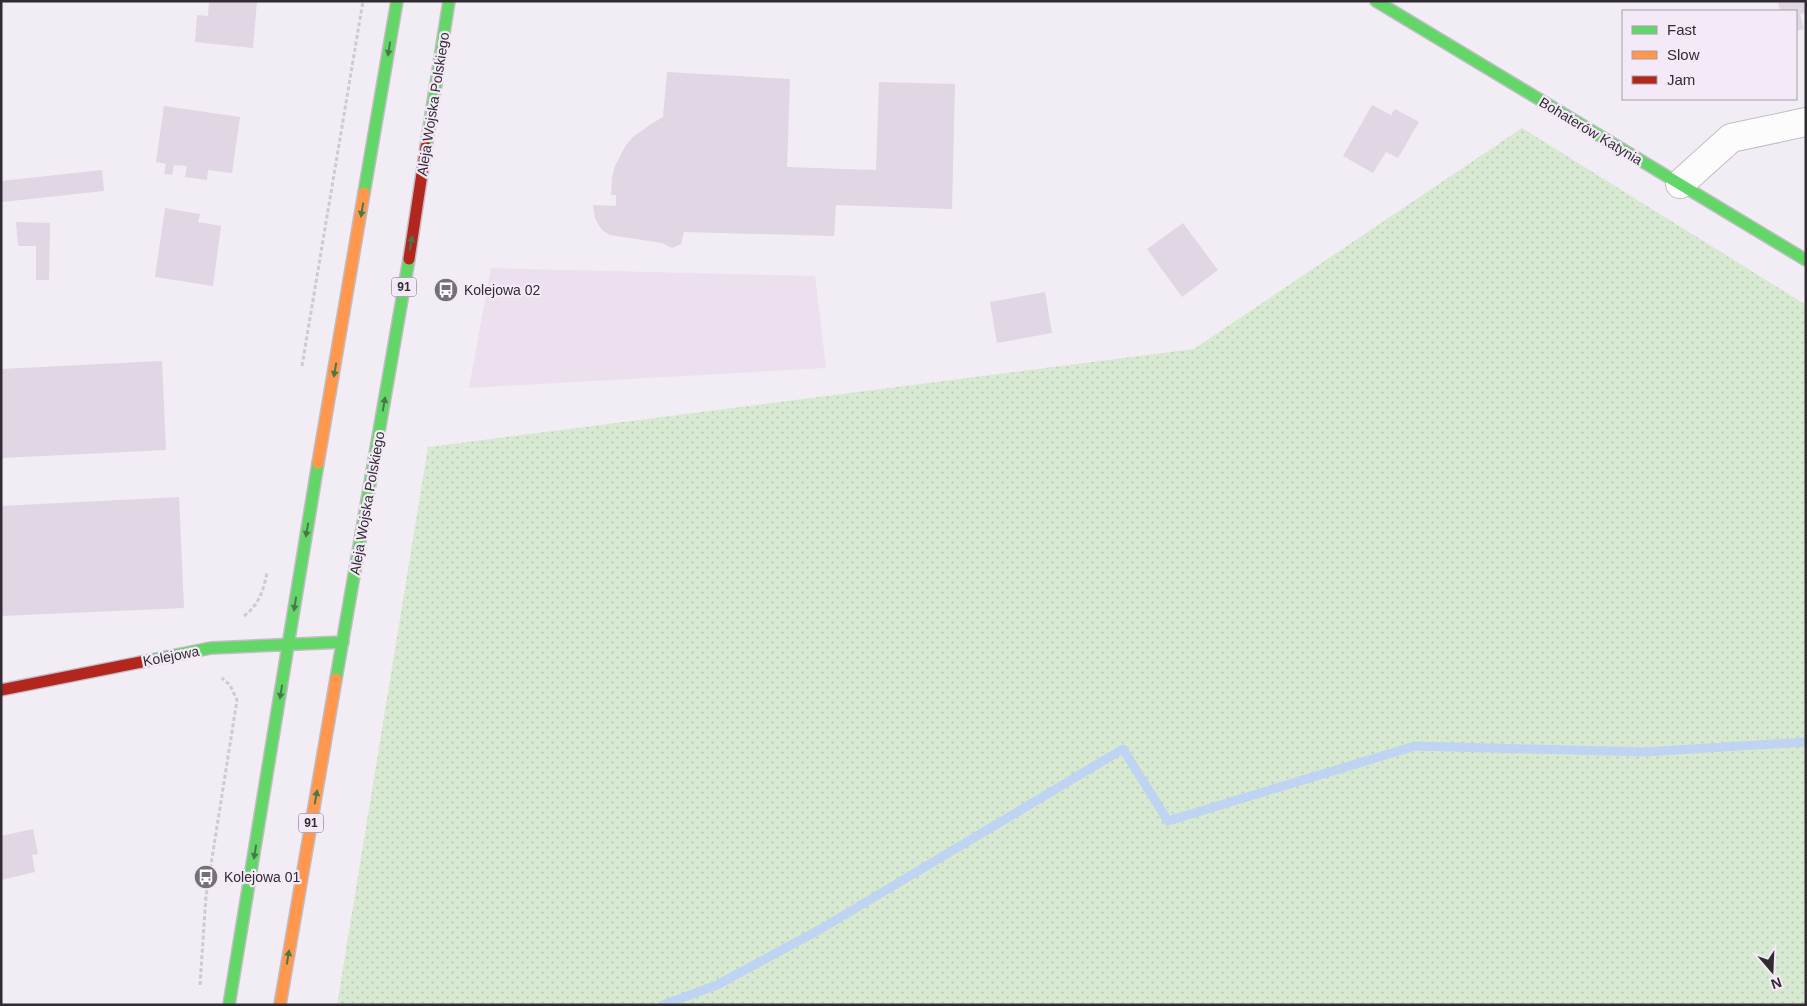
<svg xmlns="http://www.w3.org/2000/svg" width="1807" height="1006" font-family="Arial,sans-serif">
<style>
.built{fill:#ece0ef}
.grass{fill:url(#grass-dots)}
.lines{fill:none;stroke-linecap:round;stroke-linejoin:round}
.stream{stroke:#bfd3f3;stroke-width:9}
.building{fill:#e1d6e4}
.street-casing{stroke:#c2bdc4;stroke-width:30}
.fast-casing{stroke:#c2bdc4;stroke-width:14}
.slow-casing{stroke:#c2bdc4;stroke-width:14}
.jam-casing{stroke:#c2bdc4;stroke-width:14}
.path{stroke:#cecbcf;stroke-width:3;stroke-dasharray:4 2.5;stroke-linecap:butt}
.street{stroke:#fdfcfd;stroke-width:28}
.fast{stroke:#63d668;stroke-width:11}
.slow{stroke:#ff974d;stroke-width:11}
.jam{stroke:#b3261e;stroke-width:11}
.oneway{fill:#48784a}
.labels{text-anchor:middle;stroke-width:4.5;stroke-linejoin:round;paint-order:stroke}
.shield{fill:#f4e9f7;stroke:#6c656d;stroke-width:1}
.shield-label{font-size:12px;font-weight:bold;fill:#312c32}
.street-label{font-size:14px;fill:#312c32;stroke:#f4e9f7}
.poi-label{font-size:14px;fill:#312c32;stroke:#f4e9f7;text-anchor:start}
</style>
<defs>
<pattern id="grass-dots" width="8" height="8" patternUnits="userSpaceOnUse" patternTransform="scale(1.25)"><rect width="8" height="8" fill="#d8e9d2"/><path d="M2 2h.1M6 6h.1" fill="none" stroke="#bac8b5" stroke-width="1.8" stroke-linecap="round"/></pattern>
</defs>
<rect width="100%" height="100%" fill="#f2ecf4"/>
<path class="built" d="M491 268 815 276 826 368 469 388Z"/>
<path class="grass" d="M1522 128 1806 305V1005H337L428 447 1194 349Z"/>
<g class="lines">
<path class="stream" d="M663 1005 717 985 819 930 1123 749 1168 821 1415 746 1644 752 1806 742"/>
</g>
<path class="building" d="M209 1H257L253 48 195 42 197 15 208 16Z
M1778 1H1806V13L1800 14 1804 29 1796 31V11H1780Z
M667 72 790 79 787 167 876 170 879 82 955 84 952 209 836 205 834 236 684 232 681 244 672 248 662 243 610 235 602 230 598 224 595 218 593 205 616 206V195H611L612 177 615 166 626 145 633 137 651 124 663 117Z
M1372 105 1391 115 1395 109 1419 122 1398 158 1386 152 1373 173 1343 156Z
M164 106 240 117 232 173 208 170 207 180 185 177 187 166 174 165 172 175 164 174 166 164 156 162Z
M102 170 104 191 2 202 1 181Z
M165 208 200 214 198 222 221 226 213 286 155 277Z
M16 222 50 223 49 280H36V246H18Z
M1183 223 1218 270 1182 297 1147 249Z
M1045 292 1052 333 997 343 990 302Z
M162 361 166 450 1 458V369Z
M179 497 184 608 1 616V506Z
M33 829 38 854 32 855 35 872 1 880V836Z"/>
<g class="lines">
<g class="street-casing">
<path id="street" d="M1680 184 1731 138 1806 122"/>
</g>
<g class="fast-casing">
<path id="fast" d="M1376 1 1806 260
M426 147 449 1
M364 193 397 1
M141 662 211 648 343 642
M336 679 409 259
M229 1005 318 463"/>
</g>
<g class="slow-casing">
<path id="slow" d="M318 463 364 193
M280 1005 336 679"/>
</g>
<g class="jam-casing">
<path id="jam" d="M409 259 426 147
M1 690 141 662"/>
</g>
<path class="path" d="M302 366 363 1
M244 616C259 605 264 589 267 572
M200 985 206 896 237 700 230 685 222 678"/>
<use href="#street" class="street"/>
<use href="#fast" class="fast"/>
<use href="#slow" class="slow"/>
<use href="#jam" class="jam"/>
</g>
<defs><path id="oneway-solid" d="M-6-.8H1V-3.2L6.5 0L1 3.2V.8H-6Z" transform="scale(1.25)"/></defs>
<g class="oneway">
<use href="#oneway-solid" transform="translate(389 49) rotate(99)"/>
<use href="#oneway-solid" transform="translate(362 210) rotate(100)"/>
<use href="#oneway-solid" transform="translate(411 243) rotate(-81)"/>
<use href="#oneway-solid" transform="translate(335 370) rotate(100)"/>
<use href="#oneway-solid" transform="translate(384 404) rotate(-80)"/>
<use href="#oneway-solid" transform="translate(307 530) rotate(100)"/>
<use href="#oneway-solid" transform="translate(295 604) rotate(99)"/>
<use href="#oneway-solid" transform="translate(281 692) rotate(99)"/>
<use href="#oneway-solid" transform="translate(316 797) rotate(-80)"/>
<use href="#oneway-solid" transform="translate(255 852) rotate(99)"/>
<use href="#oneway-solid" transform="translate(288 957) rotate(-81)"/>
</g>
<defs>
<g id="bus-disc" transform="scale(1.25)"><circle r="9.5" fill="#756f76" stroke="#f4e9f7"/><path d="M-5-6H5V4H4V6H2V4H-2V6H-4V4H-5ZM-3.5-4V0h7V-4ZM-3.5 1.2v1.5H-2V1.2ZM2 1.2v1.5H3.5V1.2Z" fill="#fff"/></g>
</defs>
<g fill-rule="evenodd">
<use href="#bus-disc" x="446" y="290"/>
<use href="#bus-disc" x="206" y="877"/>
</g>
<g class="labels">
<g class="shield">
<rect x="391.5" y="277.5" width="25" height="19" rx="4"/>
<rect x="298.5" y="813.5" width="25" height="19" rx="4"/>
</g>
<g class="shield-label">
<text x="404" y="291">91</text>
<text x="311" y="827">91</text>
</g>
<g class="street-label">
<text transform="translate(433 104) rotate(-81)" y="5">Aleja Wojska Polskiego</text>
<text transform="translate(1591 131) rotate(31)" y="5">Bohaterów Katynia</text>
<text transform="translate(367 503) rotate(-80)" y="5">Aleja Wojska Polskiego</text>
<text transform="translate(171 656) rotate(-11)" y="5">Kolejowa</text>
</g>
<g class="poi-label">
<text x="464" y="295">Kolejowa 02</text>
<text x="224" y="882">Kolejowa 01</text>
</g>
</g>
<rect width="1807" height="1006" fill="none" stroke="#312c32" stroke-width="5"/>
<rect x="1622" y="10" width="175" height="90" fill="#f4e9f7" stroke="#a69da8"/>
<rect x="1632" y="26" width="25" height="8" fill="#63d668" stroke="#a69da8"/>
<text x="1667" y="35" font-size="15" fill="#312c32">Fast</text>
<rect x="1632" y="51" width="25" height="8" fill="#ff974d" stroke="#a69da8"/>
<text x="1667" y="60" font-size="15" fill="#312c32">Slow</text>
<rect x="1632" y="76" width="25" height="8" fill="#b3261e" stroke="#a69da8"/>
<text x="1667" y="85" font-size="15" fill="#312c32">Jam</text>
<g transform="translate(1772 971) rotate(161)" stroke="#f4e9f7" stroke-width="4" paint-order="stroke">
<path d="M0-4L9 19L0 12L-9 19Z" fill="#312c32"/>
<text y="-8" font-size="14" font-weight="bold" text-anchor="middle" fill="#312c32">N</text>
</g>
</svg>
